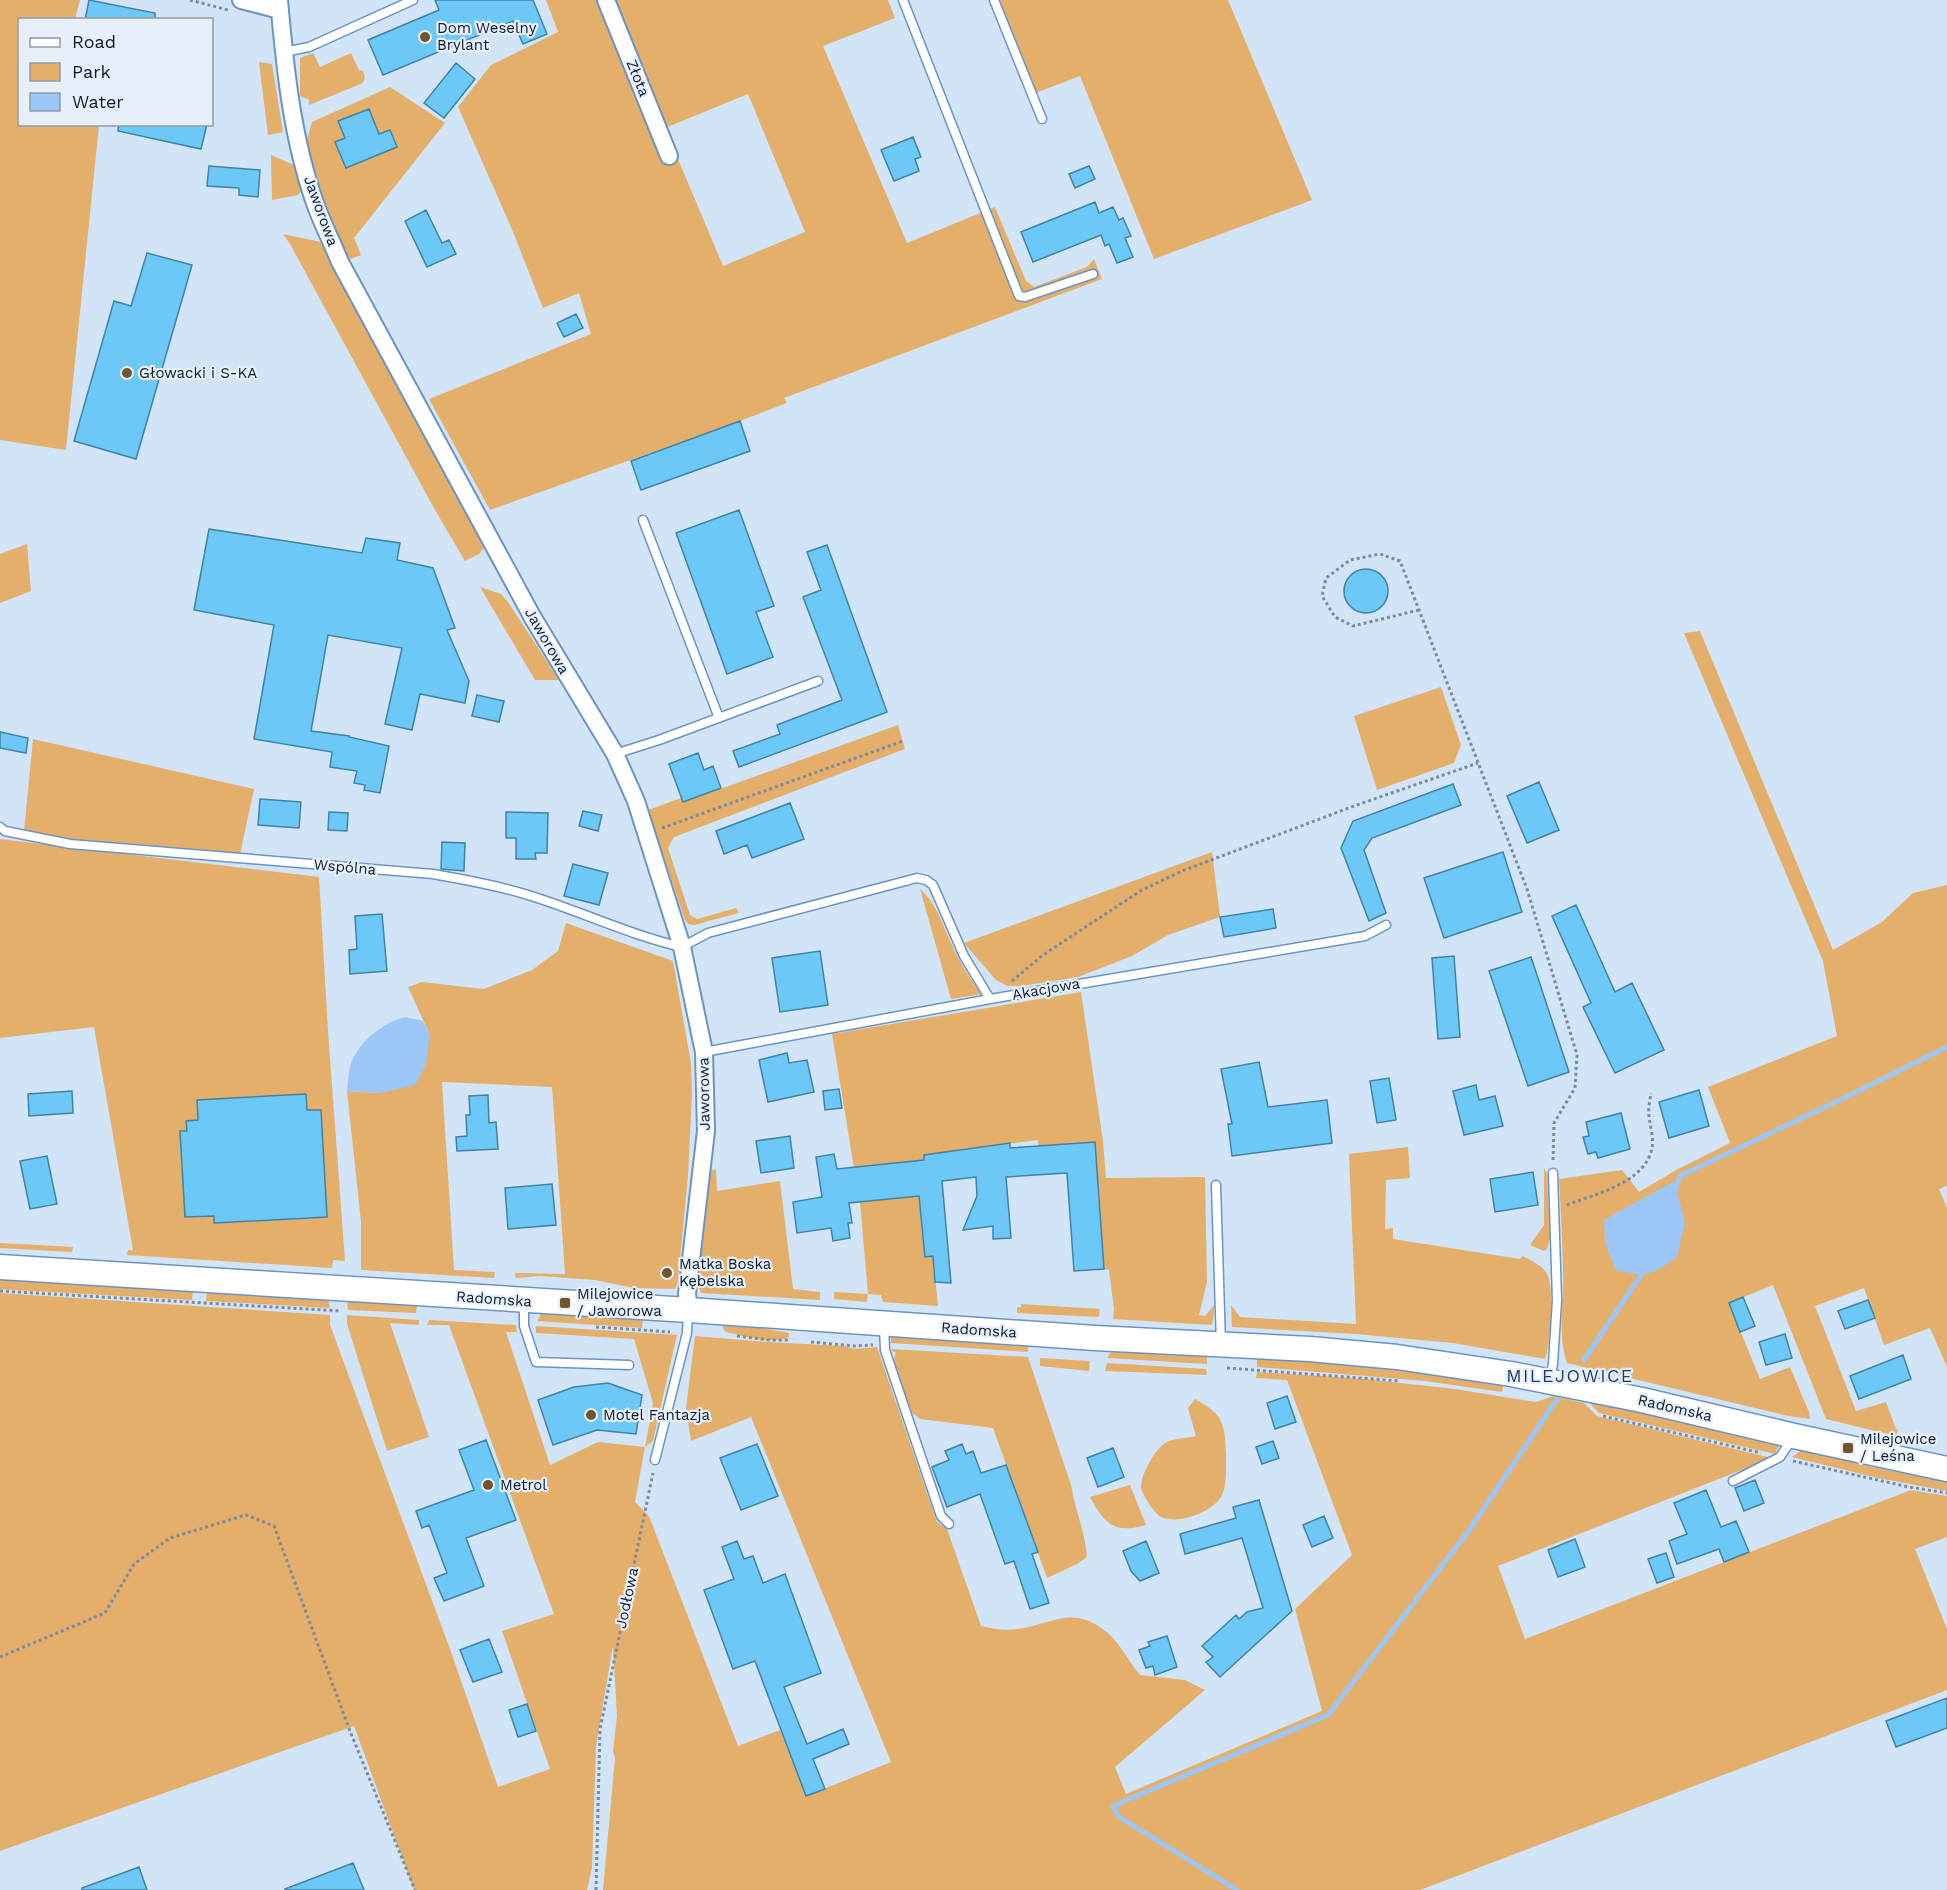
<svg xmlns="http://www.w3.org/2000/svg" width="1947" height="1890" font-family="'Work Sans',sans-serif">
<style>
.green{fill:#e4af6a;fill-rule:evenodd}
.water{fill:#9cc6f6}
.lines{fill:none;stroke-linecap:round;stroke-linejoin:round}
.stream{stroke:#9cc6f6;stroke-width:5}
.building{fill:#6cc8f6;stroke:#4283a4;stroke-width:1.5}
.service-casing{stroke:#6c94c3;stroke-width:11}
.minor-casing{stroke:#6c94c3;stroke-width:20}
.secondary-casing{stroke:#6c94c3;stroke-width:27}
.path{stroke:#7b8c9f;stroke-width:3;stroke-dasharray:3 3;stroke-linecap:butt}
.service{stroke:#fff;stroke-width:8}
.minor{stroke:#fff;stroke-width:16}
.secondary{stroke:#fff;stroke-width:24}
.poi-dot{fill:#74542a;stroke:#e7f0fa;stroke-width:2}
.labels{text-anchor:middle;stroke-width:4.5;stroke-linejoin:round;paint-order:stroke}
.poi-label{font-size:15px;fill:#0b1b2d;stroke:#e7f0fa;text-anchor:start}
.street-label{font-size:15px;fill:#0b1b2d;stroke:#e7f0fa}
.quarter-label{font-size:18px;letter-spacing:1.5px;fill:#193f68;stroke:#e7f0fa}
</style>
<rect width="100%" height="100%" fill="#d2e4f8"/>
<path class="green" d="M0 0H80L75 19 20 20V124L99 125 66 450 0 440Z
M546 0H888L895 18 823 46 907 243 995 207 1026 281 1034 287 1087 267 1094 259 1102 279 784 398 787 403 740 421 490 510 429 399 591 334 579 293 543 308 511 227 458 107 491 65 558 32ZM748 94 805 232 723 266 665 128Z
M989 0H1228L1312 200 1154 259 1080 76 1028 96Z
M313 53 320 67 351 53 359 70 363 71 365 77 363 83 309 105V100L300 96V58Z
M259 62 272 64 283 132 268 135Z
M390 87 445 123 354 238 361 255 348 260 341 246 302 141 307 140 312 122Z
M271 155 294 165 302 190 298 195 272 200Z
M283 234 321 242 484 548 479 554 465 561 435 510 290 244Z
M27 544 31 591 0 603V554Z
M480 587 501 594 508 602 559 680H535Z
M1700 631 1833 950 1882 922 1913 893 1947 885V1186L1939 1189 1947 1208V1367L1930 1328 1884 1345 1864 1288 1815 1306 1856 1411 1886 1402 1896 1429 1898 1430 1896 1436 1826 1419 1773 1285 1729 1303 1760 1379 1790 1367 1809 1412 1810 1419 1788 1416 1567 1363C1558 1337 1563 1308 1563 1281 1563 1247 1561 1213 1559 1179L1622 1170 1639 1192 1678 1169 1730 1143 1708 1087 1837 1036 1823 961 1684 633Z
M1441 687 1461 745 1454 763 1377 790 1354 716Z
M898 725 905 749 674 837 668 848 690 915 697 919 736 908 739 913 694 925 688 924 685 920 648 810 681 798 684 802Z
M33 739 254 789 240 854 89 842 24 831Z
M0 839 319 877 328 1031 345 1261 333 1260 332 1268 127 1255 128 1250H133L94 1027 0 1038Z
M1212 852 1220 917 1168 935 1132 956 1078 977 1022 986H1007L996 980 964 943Z
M920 889C938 905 942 924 952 945 960 963 970 978 981 994L951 999Z
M566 923 673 961 691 1063 692 1093 688 1176 678 1281 675 1289 634 1288 595 1280 540 1276 516 1278 515 1273 565 1274 552 1087 442 1082 454 1270 495 1272 494 1278 361 1270V1222L347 1091 381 1093 430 1035 408 987 422 982 484 989 532 970 558 951Z
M1081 992 1103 1141 1106 1178 1205 1177 1207 1282 1199 1315 1205 1316 1215 1304 1212 1325 1113 1319 1114 1309 1109 1270 1104 1269 1095 1142 1038 1146V1140L965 1149 924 1160 854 1168 832 1034Z
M1408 1147 1410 1178 1386 1180 1385 1229 1393 1228V1239L1520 1259 1523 1256C1531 1261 1544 1266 1548 1276 1554 1293 1551 1342 1545 1359L1453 1343 1356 1334 1232 1327 1231 1305 1240 1317 1356 1324 1349 1154Z
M1544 1168 1547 1174 1550 1238 1547 1249 1544 1251 1530 1245 1544 1225Z
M716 1169 717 1191 780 1181 793 1289 820 1292V1300L701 1293 695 1278 710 1171Z
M919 1196 925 1257 933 1256 938 1306 883 1302 881 1295 868 1294 867 1302 834 1299V1292L868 1294 860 1202Z
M0 1243 73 1247 72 1252 0 1248Z
M0 1279 193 1291 192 1300 13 1290 0 1289Z
M207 1292 328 1299 330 1308 206 1301Z
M0 1293 330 1315V1325L450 1649 498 1787 550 1769 502 1631 554 1614 449 1325H427L429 1320 516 1325 517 1332H506L550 1465 598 1442 645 1447 653 1403 634 1339 536 1333V1326L677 1335 653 1441 645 1447 635 1502 649 1516 738 1746 780 1730 806 1796 891 1762 751 1417 691 1441 686 1408 695 1336 768 1342 844 1346 855 1349 877 1347 937 1522 947 1529 981 1626C994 1629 1005 1631 1018 1629 1056 1623 1074 1604 1109 1634 1120 1644 1130 1663 1140 1675L1185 1680 1205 1690 1115 1767 1126 1794 1322 1711 1295 1609 1352 1555 1287 1380 1256 1378 1257 1372 1364 1379 1455 1389 1536 1402 1554 1396 1584 1403 1597 1416 1772 1458 1498 1566 1525 1639 1911 1490 1947 1496V1537L1915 1549 1947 1629V1690L1420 1890H603L615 1758 613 1751 617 1716 613 1646 596 1746 592 1868 587 1890H414L354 1726 0 1851Z
M352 1300 417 1305 416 1313 348 1310 347 1303Z
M1021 1304 1100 1309 1099 1317 1017 1313V1307H1021Z
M546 1311 643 1317 642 1328 537 1321 541 1314Z
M347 1315 419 1320V1325L390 1323 429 1437 387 1451 347 1324Z
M723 1321 789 1333V1337C771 1345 745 1336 726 1332L723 1329Z
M891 1336 1028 1344V1352L891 1343Z
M892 1349 1028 1357 1071 1485C1075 1510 1085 1531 1087 1557L1077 1564 1047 1578 993 1428 920 1419 912 1413 893 1362 896 1353 892 1351Z
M1113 1349 1207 1353V1364L1107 1358Z
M1257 1356 1395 1368 1504 1383 1502 1392 1425 1381 1257 1367Z
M1040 1358 1090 1361 1089 1371 1040 1366Z
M1107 1363 1206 1369 1207 1375 1105 1371Z
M1584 1397 1779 1445 1775 1454 1599 1413Z
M1195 1399C1223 1414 1225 1423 1226 1454 1226 1467 1227 1484 1222 1495 1214 1512 1178 1525 1161 1517 1154 1513 1142 1495 1141 1487 1141 1479 1145 1471 1148 1465 1153 1456 1159 1445 1169 1441 1177 1438 1187 1438 1196 1436L1188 1408Z
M1803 1449 1872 1467 1947 1482V1491L1878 1478 1792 1457Z
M1130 1485 1146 1525C1115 1534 1105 1525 1090 1497Z"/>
<path class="water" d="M405 1017 423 1021 430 1035 426 1064 415 1085 381 1093 347 1091C348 1083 348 1074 350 1067 356 1044 383 1022 405 1017Z
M1674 1181 1685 1222 1677 1257C1652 1275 1646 1278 1616 1270L1605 1243 1604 1220Z"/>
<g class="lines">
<path class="stream" d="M1674 1193 1680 1176 1846 1097 1947 1047
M1584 1360 1645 1269
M1237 1890 1118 1816 1113 1806 1328 1715 1470 1529 1557 1399"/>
</g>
<path class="building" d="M89 0 155 13V20H85Z
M435 0H533L547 34 523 44 513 21 383 75 368 40 439 10Z
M456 63 475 79 444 118 424 103Z
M369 109 379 134 390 130 397 147 346 168 335 142 345 138 338 121Z
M119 124H207L201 149 118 131Z
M913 137 921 157 915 159 919 171 894 181 881 150Z
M209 166 260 170 258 197 239 195V188L207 186Z
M1089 166 1095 179 1075 188 1069 174Z
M1095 202 1099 213 1113 207 1119 220 1123 218 1131 236 1125 238 1133 257 1117 263 1109 244 1105 246 1101 235 1033 262 1021 232Z
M426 210 442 243 449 240 456 254 427 267 405 221Z
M147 253 192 265 136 459 74 441 114 301 131 306Z
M576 314 583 328 564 337 557 323Z
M740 421 750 451 641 490 631 461Z
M739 510 774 606 756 612 773 657 727 674 676 533Z
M209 529 362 553 366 538 400 543 397 560 433 568 455 628 447 630 469 681 465 703 420 694 412 730 385 724 402 648 328 635 311 731 349 736V737L389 746 380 793 364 790 365 785 354 783 357 771 330 767 332 752 254 739 274 625 194 610Z
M827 545 887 712 739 767 733 751 780 734 777 725 842 700 803 597 821 590 807 552Z
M1344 591a22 22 0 1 1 44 0a22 22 0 1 1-44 0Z
M477 695 504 701 499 722 472 716Z
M0 732 28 738 26 753 0 748Z
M698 753 704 770 713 766 721 788 683 802 669 764Z
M1539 782 1559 830 1527 843 1507 796Z
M1453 784 1461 805 1372 838 1364 850 1386 913 1369 921 1341 848 1353 821Z
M260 799 301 802 299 828 258 825Z
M790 803 804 839 752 858 747 845 724 854 716 831Z
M583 811 602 815 598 831 579 826Z
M329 812 348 813 347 831 328 830Z
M506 812 548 813 547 853H535L536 859H516V838H506Z
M442 842 465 843 464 871 441 869Z
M1503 852 1522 912 1444 938 1424 878Z
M573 864 608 873 599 905 564 896Z
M1576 905 1615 992 1632 983 1664 1050 1615 1073 1583 1007 1591 1003 1552 916Z
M1273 909 1276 928 1224 937 1220 917Z
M382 914 387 971 350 974 349 950 357 949 355 916Z
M820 951 828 1005 780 1012 772 958Z
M1454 956 1460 1037 1438 1039 1432 958Z
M1531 957 1569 1072 1528 1086 1489 971Z
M787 1053 789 1063 807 1060 814 1092 768 1102 759 1060Z
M1259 1062 1268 1107 1327 1100 1332 1143 1232 1156 1228 1124H1232L1221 1069Z
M1389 1078 1396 1120 1377 1123 1370 1081Z
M1476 1085 1479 1100 1495 1096 1503 1126 1464 1135 1453 1091Z
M839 1089 842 1108 825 1110 823 1091Z
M1699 1090 1709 1126 1669 1138 1659 1102Z
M72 1091 73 1113 29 1116 28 1094Z
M306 1094 307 1110H321L327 1217 214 1223V1216L185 1217 180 1131H187L186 1121 198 1120 197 1100Z
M488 1095 489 1123 496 1122 498 1149 457 1151 456 1137 467 1136 466 1115H470L469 1096Z
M1621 1113 1630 1149 1598 1158 1596 1152 1588 1154 1583 1137 1589 1136 1586 1122Z
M790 1136 794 1168 761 1173 756 1141Z
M1095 1142 1104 1269 1074 1271 1067 1173 1006 1177 1011 1238 993 1239V1226L963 1230 977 1196 976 1177 942 1181 951 1283 935 1282 933 1256 925 1257 919 1196 849 1203 852 1223H848L850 1238 833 1241 831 1228 797 1233 793 1202 822 1197 816 1157 834 1154 837 1169 924 1160V1155L1010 1143V1148Z
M47 1156 57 1204 30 1209 20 1161Z
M1533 1172 1538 1205 1495 1212 1490 1179Z
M552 1184 556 1225 508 1229 505 1188Z
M1743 1297 1755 1326 1740 1332 1729 1303Z
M1868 1300 1875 1318 1845 1329 1838 1311Z
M1785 1334 1792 1358 1766 1365 1759 1342Z
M1903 1355 1911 1379 1859 1399 1850 1376Z
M608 1383 642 1395 636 1434 597 1430 553 1445 538 1400 574 1387Z
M1287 1396 1296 1422 1275 1429 1267 1403Z
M486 1440 516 1520 466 1538 484 1586 444 1601 434 1578 447 1573 429 1525 422 1528 416 1511 474 1490 459 1450Z
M1273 1441 1279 1458 1262 1464 1256 1447Z
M757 1444 778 1496 741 1510 720 1458Z
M962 1444 966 1454 973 1451 981 1473 1006 1465 1038 1552 1032 1554 1049 1603 1030 1609 1014 1561 1005 1564 980 1494 947 1507 932 1467 949 1460 945 1451Z
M1113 1448 1124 1477 1098 1487 1087 1458Z
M1755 1480 1764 1503 1744 1511 1735 1488Z
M1706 1490 1721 1527 1736 1521 1749 1552 1724 1562 1719 1549 1677 1564 1669 1541 1687 1534 1674 1503Z
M1259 1500 1292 1611 1220 1677 1206 1662 1213 1657 1202 1646 1236 1615 1239 1619 1247 1612 1263 1608 1242 1538 1185 1554 1180 1534 1236 1518 1233 1507Z
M1324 1516 1333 1538 1312 1547 1303 1525Z
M1575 1539 1585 1567 1558 1577 1548 1550Z
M737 1541 744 1559 753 1556 763 1583 785 1574 821 1673 784 1687 807 1744 843 1729 849 1744 813 1759 825 1789 806 1796 755 1661 733 1669 704 1590 734 1579 722 1547Z
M1146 1541 1159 1573 1140 1581 1131 1571 1123 1551Z
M1666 1553 1674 1577 1657 1583 1648 1559Z
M1167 1636 1177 1667 1155 1675 1153 1666 1146 1668 1139 1650 1150 1646 1148 1642Z
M489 1639 502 1672 473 1682 460 1650Z
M1947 1698V1728L1896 1747 1886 1721Z
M527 1704 536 1731 518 1737 509 1710Z
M353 1863 364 1890H285V1889Z
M139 1867 147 1890H82V1888Z"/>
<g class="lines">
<g class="service-casing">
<path id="service" d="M903 0 1019 296 1025 297 1093 274
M994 0 1042 119
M284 52 309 47 413 0
M643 520 719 718
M615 754 659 740 818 681
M0 827 5 831 70 844 433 874C466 880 497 885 528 895 580 911 630 935 682 947L708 933 917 878 926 880 933 885 964 956 990 999
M704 1052 990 999 1365 936 1386 925
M1216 1185 1221 1344
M524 1302V1326L536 1362 629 1365
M884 1326 885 1350 941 1516 949 1524
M1550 1379 1553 1364 1557 1300 1553 1173
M655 1460 687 1333 688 1313
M1733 1481 1780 1457 1792 1439"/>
</g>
<g class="minor-casing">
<path id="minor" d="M241 0 280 10
M279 0C285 68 292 138 315 203 322 223 332 242 340 262L533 618 615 754 636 801 682 947 704 1052 706 1131 687 1294 689 1310
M606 0 669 156"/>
</g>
<g class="secondary-casing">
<path id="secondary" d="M0 1267 689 1310 1095 1338 1310 1349 1397 1357 1511 1374 1642 1400 1794 1436 1947 1469"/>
</g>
<path class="path" d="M190 0 228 10
M1419 610 1353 626 1335 617 1322 596 1326 578 1350 560 1380 554 1400 561 1527 889 1577 1055 1575 1088 1554 1123 1553 1161
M662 828 903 741
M1012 981 1043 955 1142 890 1182 871 1354 806 1478 763
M1567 1205C1595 1194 1641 1184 1651 1152 1655 1141 1650 1127 1649 1116 1648 1108 1650 1100 1651 1093
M0 1291 341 1311
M596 1327 670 1332
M737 1336 769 1340H790
M811 1342 854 1346 873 1345
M1227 1368 1400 1381
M1603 1416 1761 1453
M1793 1461 1909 1487 1947 1493
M0 1657 105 1613 134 1564 170 1538 246 1515 274 1526 350 1731 415 1890
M596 1890 600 1729 653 1473"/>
<use href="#service" class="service"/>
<use href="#minor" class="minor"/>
<use href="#secondary" class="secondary"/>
</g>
<g class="poi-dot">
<circle cx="425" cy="37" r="6"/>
<circle cx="127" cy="373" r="6"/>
<circle cx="667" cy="1273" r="6"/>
<rect x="559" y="1297" width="12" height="12" rx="3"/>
<circle cx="591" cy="1415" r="6"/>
<rect x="1842" y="1442" width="12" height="12" rx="3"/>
<circle cx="488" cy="1485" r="6"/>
</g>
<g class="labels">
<g class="poi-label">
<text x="437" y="33">Dom Weselny<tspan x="437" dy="17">Brylant</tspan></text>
<text x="139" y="378">Głowacki i S-KA</text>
<text x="679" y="1269">Matka Boska<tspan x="679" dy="17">Kębelska</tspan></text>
<text x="577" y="1299">Milejowice<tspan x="577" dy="17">/ Jaworowa</tspan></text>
<text x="603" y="1420">Motel Fantazja</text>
<text x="1860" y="1444">Milejowice<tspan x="1860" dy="17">/ Leśna</tspan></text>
<text x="500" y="1490">Metrol</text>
</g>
<g class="street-label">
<text transform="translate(638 78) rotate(68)" y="5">Złota</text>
<text transform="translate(321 211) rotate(70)" y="5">Jaworowa</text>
<text transform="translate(547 641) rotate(60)" y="5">Jaworowa</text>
<text transform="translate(345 867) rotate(5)" y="5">Wspólna</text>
<text transform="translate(1046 989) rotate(-10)" y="5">Akacjowa</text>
<text transform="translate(704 1094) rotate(-91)" y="5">Jaworowa</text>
<text transform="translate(494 1299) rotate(4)" y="5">Radomska</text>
<text transform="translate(979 1330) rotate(4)" y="5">Radomska</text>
<text transform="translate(1675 1408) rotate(13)" y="5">Radomska</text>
<text transform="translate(627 1598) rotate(-78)" y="5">Jodłowa</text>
</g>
<g class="quarter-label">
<text x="1570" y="1382">MILEJOWICE</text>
</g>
</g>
<rect x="18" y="18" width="195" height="108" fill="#e7f0fa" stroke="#8f9ba8" stroke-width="1.5"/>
<rect x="30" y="38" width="30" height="9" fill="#ffffff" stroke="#8f9ba8" stroke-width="1.5"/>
<text x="72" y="48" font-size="18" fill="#0b1b2d">Road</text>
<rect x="30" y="63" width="30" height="18" fill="#e4af6a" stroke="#8f9ba8" stroke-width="1.5"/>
<text x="72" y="78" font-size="18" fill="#0b1b2d">Park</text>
<rect x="30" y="93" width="30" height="18" fill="#9cc6f6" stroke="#8f9ba8" stroke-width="1.5"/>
<text x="72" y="108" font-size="18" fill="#0b1b2d">Water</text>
</svg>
